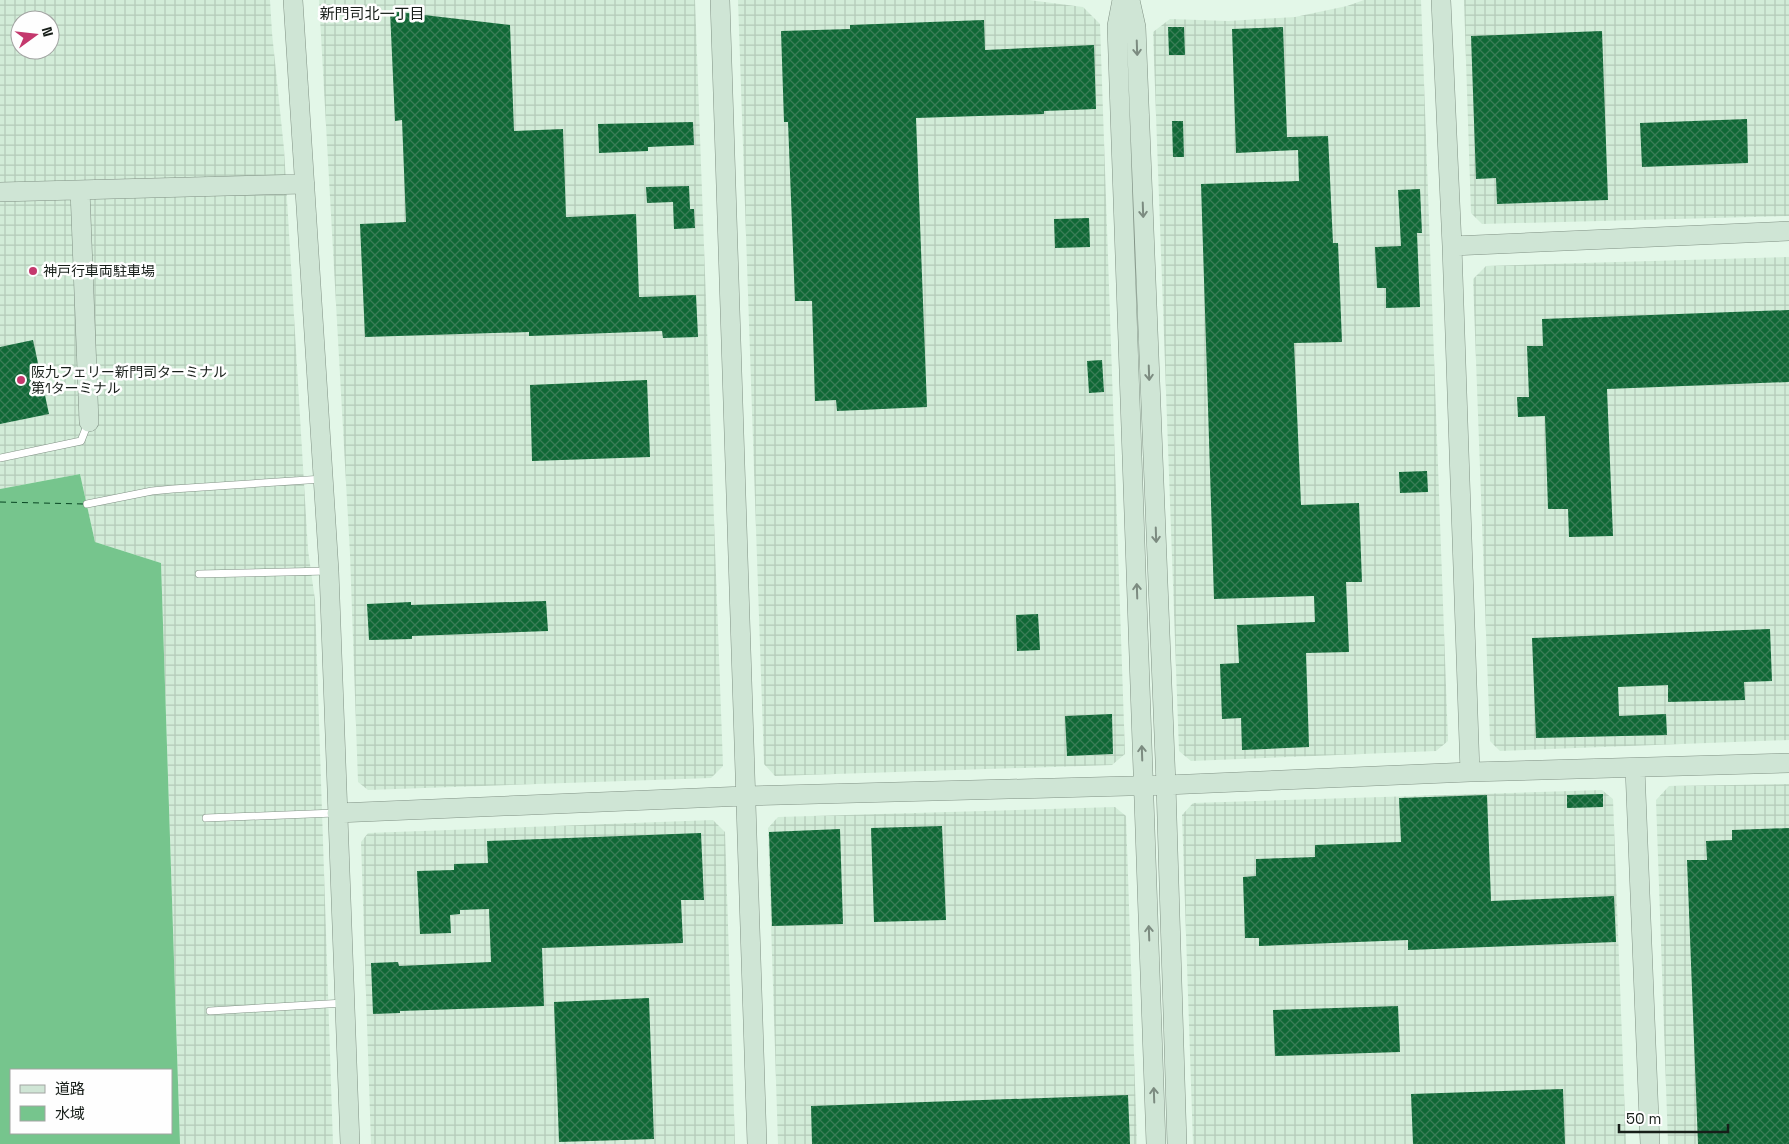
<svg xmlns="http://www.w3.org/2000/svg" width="1789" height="1144" font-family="'Space Grotesk','Noto Sans JP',sans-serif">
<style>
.industrial{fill:url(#industrial-grid);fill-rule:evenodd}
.water{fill:#76c58d;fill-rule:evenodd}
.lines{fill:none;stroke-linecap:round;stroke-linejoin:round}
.ferry{stroke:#074522;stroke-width:1;stroke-dasharray:6 5;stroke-linecap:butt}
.building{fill:url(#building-cross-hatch)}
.lane-casing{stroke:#819285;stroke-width:8}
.secondary-casing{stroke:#819285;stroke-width:20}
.lane{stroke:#fff;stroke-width:7}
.secondary{stroke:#cfe5d5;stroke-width:19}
.oneway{stroke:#7c8b80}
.poi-dot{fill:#c4386d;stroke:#fefefe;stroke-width:2}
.labels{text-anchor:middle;stroke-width:5;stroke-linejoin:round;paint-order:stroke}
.poi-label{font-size:14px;fill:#171e19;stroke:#fefefe;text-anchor:start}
.neighbourhood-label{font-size:15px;fill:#171e19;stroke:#fefefe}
</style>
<defs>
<pattern id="industrial-grid" width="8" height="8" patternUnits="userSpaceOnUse" patternTransform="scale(1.25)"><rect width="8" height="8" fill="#d2ecd8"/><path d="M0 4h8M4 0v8" fill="none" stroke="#b4cab9"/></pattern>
<pattern id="building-cross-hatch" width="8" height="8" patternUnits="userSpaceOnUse" patternTransform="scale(1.25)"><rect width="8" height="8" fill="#106836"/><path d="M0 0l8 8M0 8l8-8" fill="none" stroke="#3a7d57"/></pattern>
</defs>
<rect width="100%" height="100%" fill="#e3f7e8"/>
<path class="industrial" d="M0 0H270L272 33 284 149 308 550 315 600 333 1144H180L161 563 95 542 80 474 0 489ZM20 20H50V50H20Z
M319 0H695L723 766 711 778 368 790 358 782 350 554Z
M738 0H1029L1083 7 1100 24 1125 754 1112 765 775 776 764 764Z
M1364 0H1421L1448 741 1436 751 1191 761 1179 751 1153 32 1170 19 1228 21 1295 17 1347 6Z
M1464 0H1789V216L1482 224 1471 213Z
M1789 257V740L1500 751 1490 741 1473 279 1486 266Z
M1789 784V1144H1668L1656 800 1669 786Z
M1602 790 1613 799 1626 1144H1193L1182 815 1193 803Z
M1115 807 1126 816 1137 1144H778L768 828 778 817Z
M713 820 725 832 735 1144H371L361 842 368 833Z"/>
<path class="water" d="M80 474 95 542 161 563 180 1144H0V489ZM11 1070H171V1133H11Z"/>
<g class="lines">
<path class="ferry" d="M0 502 84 504"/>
</g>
<path class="building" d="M390 11 510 25 514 131 563 129 566 217 636 214 639 297 696 295 698 337 663 338 662 331 529 336V332L365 337 360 224 406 222 402 120 395 121Z
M984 20 985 50 1094 45 1096 109 1044 111V114L916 118 927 407 837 411 836 400 815 401 812 301H795L788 122H784L781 31 850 29V25Z
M1168 27H1184L1185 55H1169Z
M1283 27 1287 137 1328 136 1333 243H1338L1342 342 1294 343 1301 505 1359 503 1362 582H1346L1349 652 1306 653 1309 747 1242 750 1241 718 1222 719 1220 664 1239 663 1237 625 1315 622 1314 596 1214 599 1201 184 1299 181 1298 150 1236 153 1232 29Z
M1602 31 1608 200 1497 204 1496 178 1476 179 1471 36Z
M1747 119 1748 163 1642 167 1640 123Z
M1172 121H1183L1184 157H1173Z
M693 122 694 145 648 147V151L599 153 598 124Z
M689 186 690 209H694L695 228 674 229 673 202 647 203 646 187Z
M1420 189 1422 233H1417L1420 307 1386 308V288H1377L1375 247 1401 246 1398 190Z
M1089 218 1090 247 1055 248 1054 219Z
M1789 310V382L1607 389 1613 536 1569 537 1568 509H1548L1545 416 1518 417 1517 397H1529L1527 346H1543L1542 319Z
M33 340 49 414 0 424V347Z
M1102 360 1104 392 1089 393 1087 361Z
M647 380 650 457 532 461 530 385Z
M1427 471 1428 492 1400 493 1399 472Z
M546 601 548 631 412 636V639L369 640 367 604 411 602V605Z
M1038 614 1040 650 1017 651 1016 615Z
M1770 629 1772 681 1744 682 1745 700 1668 702V685L1618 687 1619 716 1666 714 1667 735 1536 738 1532 638Z
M1112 714 1113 754 1067 756 1065 716Z
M1603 794V807L1567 808V795Z
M1487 795 1491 901 1614 896 1616 942 1408 950V940L1259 946V938H1245L1243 877 1256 876V859L1315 857V845L1401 842 1399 798Z
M942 826 946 920 874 922 871 828Z
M1789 828V1144H1698L1687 860H1707L1706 841 1732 840V830Z
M840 829 843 924 772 926 769 832Z
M701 833 704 900H681L683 943 542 948 544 1006 400 1011V1013L373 1014 371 963 398 962 399 966 491 962 489 909 460 910V914L450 915 451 933 420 934 417 871 454 870V864L488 863 487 841Z
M649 998 654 1139 559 1142 554 1002Z
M1398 1006 1400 1052 1275 1056 1273 1010Z
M1563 1089 1565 1144H1413L1411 1094Z
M1128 1095 1130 1144H812L811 1106Z"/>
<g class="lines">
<g class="lane-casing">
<path id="lane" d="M0 458 81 441 88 423
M87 504 152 491 173 489 323 479
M199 574 328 571
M206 818 335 813
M210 1011 344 1003"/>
</g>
<g class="secondary-casing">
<path id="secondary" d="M293 0 329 571 350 1144
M720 0 757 1144
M1122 0 1117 26 1156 1144
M1130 0 1136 27 1166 785 1177 1144
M1441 0 1452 246 1470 772
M80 190 89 422
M0 192 305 184
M1452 246 1789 231
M1635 768 1650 1144
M337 813 745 796 1166 785 1470 772 1789 763"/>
</g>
<use href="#lane" class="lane"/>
<use href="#secondary" class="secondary"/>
</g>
<defs><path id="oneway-shaft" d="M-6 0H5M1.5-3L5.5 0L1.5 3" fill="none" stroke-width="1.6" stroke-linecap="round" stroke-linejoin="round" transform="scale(1.25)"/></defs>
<g class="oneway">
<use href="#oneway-shaft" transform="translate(1137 48) rotate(88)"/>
<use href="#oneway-shaft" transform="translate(1143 210) rotate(88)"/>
<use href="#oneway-shaft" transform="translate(1149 373) rotate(88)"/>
<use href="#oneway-shaft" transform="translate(1156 535) rotate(88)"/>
<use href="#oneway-shaft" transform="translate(1137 591) rotate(-92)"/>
<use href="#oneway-shaft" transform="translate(1142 753) rotate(-92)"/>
<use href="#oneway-shaft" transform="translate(1149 933) rotate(-92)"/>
<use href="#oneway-shaft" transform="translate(1154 1095) rotate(-92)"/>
</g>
<g class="poi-dot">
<circle cx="33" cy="271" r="5"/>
<circle cx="21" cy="380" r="5"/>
</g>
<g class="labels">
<g class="poi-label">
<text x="43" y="276">神戸行車両駐車場</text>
<text x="31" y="377">阪九フェリー新門司ターミナル<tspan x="31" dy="16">第1ターミナル</tspan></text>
</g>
<g class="neighbourhood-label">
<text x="372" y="19">新門司北一丁目</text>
</g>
</g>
<rect x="10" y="1069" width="162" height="65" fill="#fefefe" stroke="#a2a4a2"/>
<rect x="20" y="1085" width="25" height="8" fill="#cfe5d5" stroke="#a2a4a2"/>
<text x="55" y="1094" font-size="15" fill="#171e19">道路</text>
<rect x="20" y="1106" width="25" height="15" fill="#76c58d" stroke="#a2a4a2"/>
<text x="55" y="1119" font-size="15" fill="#171e19">水域</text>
<g transform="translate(35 35) rotate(75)"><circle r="24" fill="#fefefe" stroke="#a2a4a2"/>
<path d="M0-4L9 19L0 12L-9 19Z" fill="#c4386d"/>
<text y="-8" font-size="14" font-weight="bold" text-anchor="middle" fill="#171e19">N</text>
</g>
<path d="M1619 1124v8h109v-8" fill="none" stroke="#171e19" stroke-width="2.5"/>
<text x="1626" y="1124" font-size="15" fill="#171e19" stroke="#fefefe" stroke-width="4" paint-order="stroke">50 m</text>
</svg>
